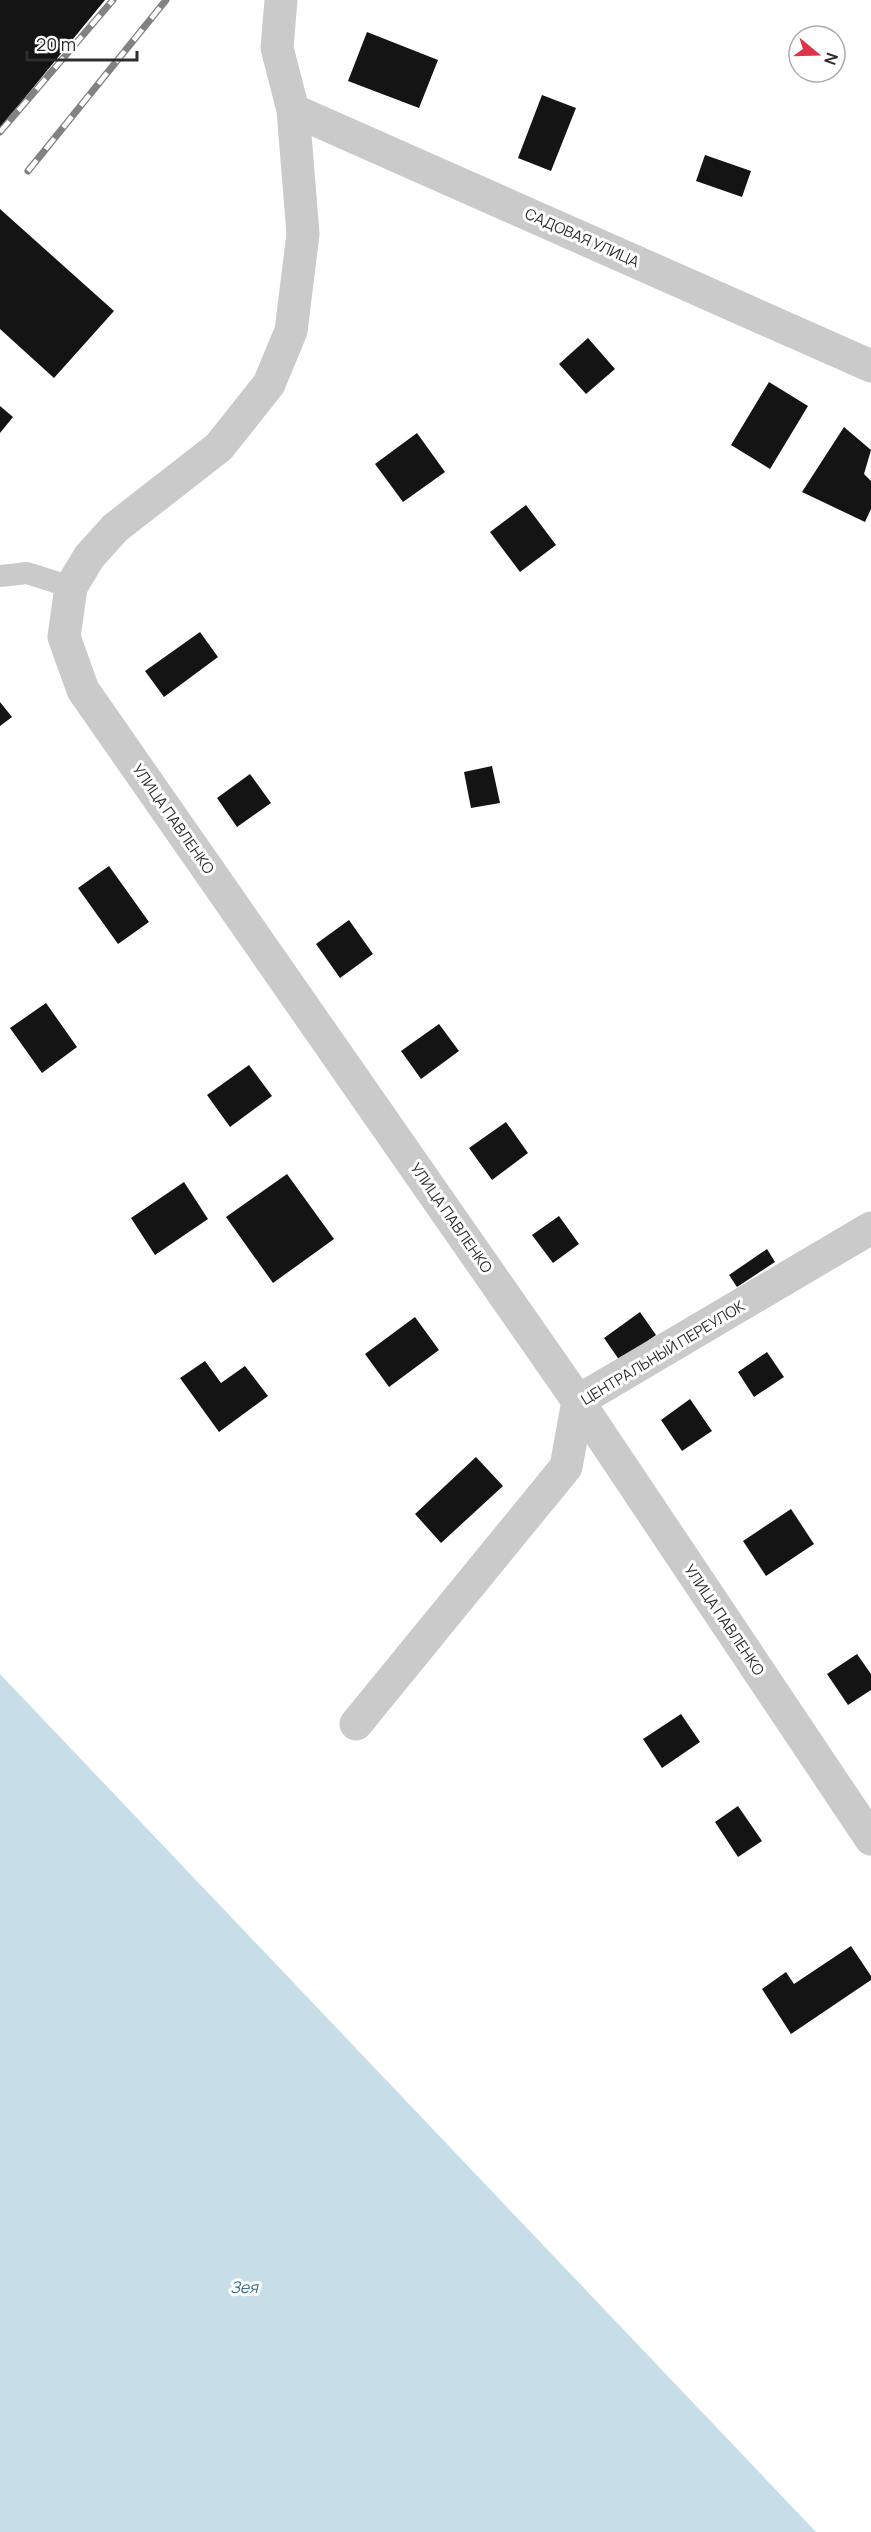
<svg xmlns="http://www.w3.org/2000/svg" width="871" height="2532" font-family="Manrope,sans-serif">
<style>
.water{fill:#c7dee9}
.building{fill:#141414}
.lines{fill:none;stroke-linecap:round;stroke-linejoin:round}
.lane{stroke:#cacaca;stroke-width:22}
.street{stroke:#cacaca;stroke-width:33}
.rail-casing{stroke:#828282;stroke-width:7}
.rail{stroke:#fff;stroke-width:4.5;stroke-dasharray:14;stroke-linecap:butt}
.labels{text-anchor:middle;stroke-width:6;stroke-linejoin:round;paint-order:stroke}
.street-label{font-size:15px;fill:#2d2d2d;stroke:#fff}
.water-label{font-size:16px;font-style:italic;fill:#3e728b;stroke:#fff}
</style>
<rect width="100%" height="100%" fill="#fff"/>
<path class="water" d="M0 1674 816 2532H0Z"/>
<path class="building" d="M0 0H105L0 128Z
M367 32 438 60 419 108 348 81Z
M542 95 576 108 551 171 518 158Z
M705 155 751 171 742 197 696 181Z
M0 209 114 311 54 378 0 329Z
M588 338 615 369 586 394 559 364Z
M769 382 808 406 770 469 731 445Z
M0 406 13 417 0 433Z
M844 427 871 450 864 474 871 481V509L865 522 802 492Z
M417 433 445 472 403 502 375 464Z
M526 505 556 545 520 572 490 532Z
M200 632 218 657 164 697 145 671Z
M0 702 12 717 0 726Z
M492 766 500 803 471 808 464 772Z
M250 774 271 803 237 827 217 798Z
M109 866 149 922 118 944 78 888Z
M349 920 373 954 340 978 316 944Z
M46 1003 77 1047 42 1073 10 1028Z
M439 1024 459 1051 421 1079 401 1051Z
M249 1065 272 1096 230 1127 207 1095Z
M506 1122 528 1153 492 1180 469 1148Z
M287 1174 334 1239 273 1283 226 1217Z
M184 1182 208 1219 155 1255 131 1218Z
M559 1216 579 1244 553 1263 532 1235Z
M767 1249 775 1262 737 1287 729 1275Z
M640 1312 656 1335 620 1361 604 1338Z
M415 1317 439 1350 389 1387 365 1354Z
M767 1352 784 1377 754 1397 738 1372Z
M205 1361 221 1383 245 1366 268 1396 219 1432 180 1378Z
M690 1399 712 1431 682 1451 661 1420Z
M476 1457 503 1486 441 1543 415 1514Z
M791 1509 814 1544 766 1576 743 1541Z
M857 1654 871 1674V1690L848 1705 827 1674Z
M681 1714 700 1742 662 1768 643 1739Z
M738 1806 762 1841 738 1857 715 1822Z
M851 1946 871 1976V1980L791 2034 762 1989 786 1972 794 1984Z"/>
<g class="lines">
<path class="lane" d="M0 576 27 573 71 587"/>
<path class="street" d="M281 0 277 48 293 110 303 234 291 331 269 384 219 447 115 528 89 557 71 587 64 637 83 690 578 1401 871 1839
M293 110 871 366
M356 1724 566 1467 578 1401 871 1228"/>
<g class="rail-casing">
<path id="rail" d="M0 132 113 0
M28 171 166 0"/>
</g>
<use href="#rail" class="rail"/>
</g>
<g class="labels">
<g class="street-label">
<text transform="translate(582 238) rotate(24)" y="5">САДОВАЯ УЛИЦА</text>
<text transform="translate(173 819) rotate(55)" y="5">УЛИЦА ПАВЛЕНКО</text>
<text transform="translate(451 1218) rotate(55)" y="5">УЛИЦА ПАВЛЕНКО</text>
<text transform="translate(663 1353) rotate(-31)" y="5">ЦЕНТРАЛЬНЫЙ ПЕРЕУЛОК</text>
<text transform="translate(724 1620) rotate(56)" y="5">УЛИЦА ПАВЛЕНКО</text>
</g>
<g class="water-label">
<text x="244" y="2293">Зея</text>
</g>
</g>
<g transform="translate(817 54) rotate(109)"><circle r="28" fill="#ffffff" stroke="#ababab" stroke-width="1.5"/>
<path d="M0-4.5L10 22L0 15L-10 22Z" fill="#df334a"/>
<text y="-9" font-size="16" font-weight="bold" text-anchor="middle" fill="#2d2d2d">N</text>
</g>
<path d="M27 51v9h110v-9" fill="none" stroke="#2d2d2d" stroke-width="3"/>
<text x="36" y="51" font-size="18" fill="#2d2d2d" stroke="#ffffff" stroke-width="4.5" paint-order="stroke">20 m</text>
</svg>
